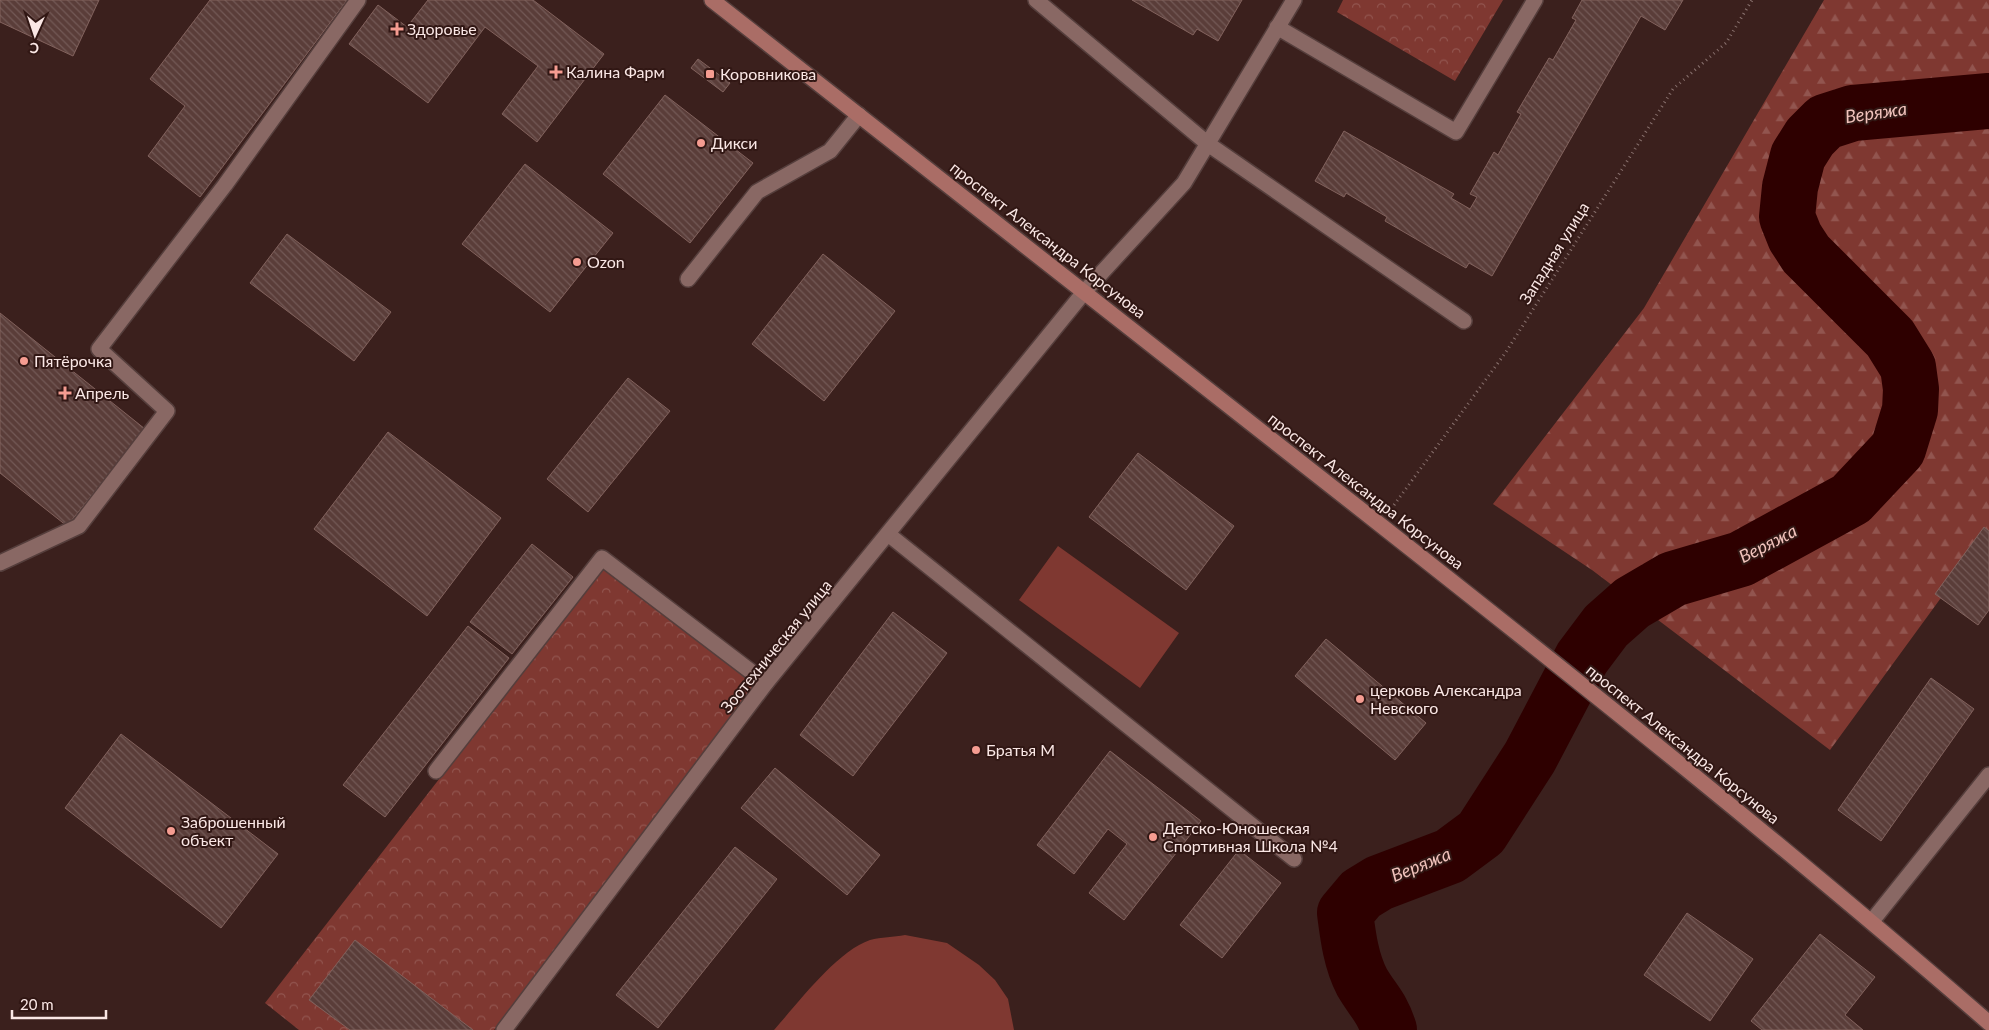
<svg xmlns="http://www.w3.org/2000/svg" width="1989" height="1030" font-family="Lato,sans-serif">
<style>
.forest{fill:url(#forest-firs)}
.park{fill:url(#park-crowns)}
.pitch{fill:#7f3831}
.lines{fill:none;stroke-linecap:round;stroke-linejoin:round}
.river{stroke:#2e0000;stroke-width:56}
.building{fill:url(#building-back-hatch);stroke:#82625d}
.lane-casing{stroke:#553e3c;stroke-width:18}
.street-casing{stroke:#553e3c;stroke-width:18}
.secondary-casing{stroke:#553e3c;stroke-width:18}
.path{stroke:#8a726f;stroke-width:3;stroke-dasharray:1 4;stroke-linecap:butt}
.lane{stroke:#896864;stroke-width:15}
.street{stroke:#896864;stroke-width:15}
.secondary{stroke:#aa6d66;stroke-width:15}
.poi-dot{fill:#f59c91;stroke:#311714;stroke-width:2}
.labels{text-anchor:middle;stroke-width:4;stroke-linejoin:round;paint-order:stroke}
.poi-label{font-size:16px;fill:#fae7e5;stroke:#311714;text-anchor:start}
.street-label{font-size:16px;fill:#fae7e5;stroke:#311714}
.water-label{font-size:18px;font-style:italic;fill:#f1c3bc;stroke:#311714}
</style>
<defs>
<pattern id="forest-firs" width="22" height="20" patternUnits="userSpaceOnUse" patternTransform="scale(1.25)"><rect width="22" height="20" fill="#7f3831"/><path d="M5 1l3.5 6h-7zM16 11l3.5 6h-7z" fill="#92554f"/></pattern>
<pattern id="park-crowns" width="20" height="18" patternUnits="userSpaceOnUse" patternTransform="scale(1.25)"><rect width="20" height="18" fill="#7f3831"/><path d="M2 6a3 3 0 1 1 6 0M12 15a3 3 0 1 1 6 0" fill="none" stroke="#92554f"/></pattern>
<pattern id="building-back-hatch" width="6" height="6" patternUnits="userSpaceOnUse" patternTransform="scale(1.25)"><rect width="6" height="6" fill="#5a3d39"/><path d="M-1 5l2 2M0 0l6 6M5-1l2 2" fill="none" stroke="#735956"/></pattern>
</defs>
<rect width="100%" height="100%" fill="#3b201d"/>
<path class="forest" d="M1824 0H1989V532L1830 750 1592 570 1493 504 1644 308Z"/>
<path class="park" d="M1343 0H1503L1455 81 1337 12Z
M604 567 760 687 494 1030H299L265 1003Z"/>
<path class="pitch" d="M1058 546 1179 633 1140 688 1019 600Z
M905 935 947 943 979 965 995 980 1008 999 1014 1030H774C798 1003 837 951 870 940 881 937 894 937 905 935Z"/>
<g class="lines">
<path class="river" d="M1389 1030C1382 1007 1373 1001 1362 982 1351 961 1348 936 1345 913L1361 894 1379 883 1450 856 1481 833 1530 757 1582 658 1606 626 1632 603 1673 579 1741 559 1851 499 1898 449 1910 410 1911 389 1908 367 1890 338 1806 254 1795 237 1787 217 1790 187 1798 156 1810 137 1825 122 1853 113 1989 101"/>
</g>
<path class="building" d="M0 0H99L73 56 0 22Z
M210 0H347L200 197 148 156 185 106 150 79Z
M428 0H533L604 54 537 142 502 114 538 66 485 27 428 103 349 44 378 5 407 27Z
M1132 0H1242L1218 41 1197 29 1193 35Z
M1582 0H1683L1665 30 1641 16 1492 276 1469 263 1466 268 1385 221 1387 217 1346 193 1344 197 1315 181 1344 131 1454 194 1451 198 1470 209 1477 197 1470 194 1494 152 1498 155 1509 135 1521 114 1517 112 1549 58 1553 60 1576 20 1572 18Z
M698 59 730 83 723 92 691 68Z
M665 95 753 163 690 243 603 174Z
M525 164 613 233 550 312 462 244Z
M287 234 391 312 354 361 250 283Z
M823 254 895 311 824 401 752 344Z
M0 313 145 429 67 526 0 473Z
M628 378 670 411 588 512 547 479Z
M388 432 501 518 427 616 314 529Z
M1138 453 1234 526 1186 590 1089 517Z
M1984 527 1989 531V610L1978 625 1935 594Z
M532 544 573 577 512 654 470 622Z
M893 612 947 653 853 776 800 735Z
M468 626 509 658 385 817 343 785Z
M1326 639 1426 723 1395 760 1295 676Z
M1931 678 1974 709 1881 841 1838 810Z
M121 734 278 854 221 928 65 808Z
M1110 751 1201 821 1124 920 1089 893 1127 844 1108 829 1074 874 1037 845Z
M775 768 880 855 847 895 741 808Z
M735 847 777 879 658 1028 616 995Z
M1239 850 1281 883 1222 958 1180 925Z
M1687 913 1753 959 1710 1021 1644 975Z
M1820 934 1875 977 1845 1015 1863 1030H1762L1751 1021Z
M355 940 473 1030H350L309 1000Z"/>
<g class="lines">
<g class="lane-casing">
<path id="lane" d="M1036 0 1208 144 1464 321
M1277 27 1456 132 1535 0
M688 279 757 192 830 151 859 115
M1085 291 1184 183 1294 0
M888 534 1294 859
M0 563 79 526 167 411 99 349 225 185 358 0
M436 771 602 558 766 683
M1872 921 1989 775"/>
</g>
<g class="street-casing">
<path id="street" d="M504 1030 766 683 1085 291"/>
</g>
<g class="secondary-casing">
<path id="secondary" d="M712 0C934 174 1156 348 1378 523 1585 686 1790 850 1989 1023"/>
</g>
<path class="path" d="M1394 505 1506 352 1673 89 1726 43 1752 0"/>
<use href="#lane" class="lane"/>
<use href="#street" class="street"/>
<use href="#secondary" class="secondary"/>
</g>
<g class="poi-dot">
<path d="M394.5 21.5h5v5h5v5h-5v5h-5v-5h-5v-5h5z"/>
<path d="M553.5 64.5h5v5h5v5h-5v5h-5v-5h-5v-5h5z"/>
<rect x="705" y="69" width="10" height="10" rx="2.5"/>
<circle cx="701" cy="143" r="5"/>
<circle cx="577" cy="262" r="5"/>
<circle cx="24" cy="361" r="5"/>
<path d="M62.5 385.5h5v5h5v5h-5v5h-5v-5h-5v-5h5z"/>
<circle cx="1360" cy="699" r="5"/>
<circle cx="976" cy="750" r="5"/>
<circle cx="171" cy="831" r="5"/>
<circle cx="1153" cy="837" r="5"/>
</g>
<g class="labels">
<g class="poi-label">
<text x="407" y="35">Здоровье</text>
<text x="566" y="78">Калина Фарм</text>
<text x="720" y="80">Коровникова</text>
<text x="711" y="149">Дикси</text>
<text x="587" y="268">Ozon</text>
<text x="34" y="367">Пятёрочка</text>
<text x="75" y="399">Апрель</text>
<text x="1370" y="696">церковь Александра<tspan x="1370" dy="18">Невского</tspan></text>
<text x="986" y="756">Братья М</text>
<text x="181" y="828">Заброшенный<tspan x="181" dy="18">объект</tspan></text>
<text x="1163" y="834">Детско-Юношеская<tspan x="1163" dy="18">Спортивная Школа №4</tspan></text>
</g>
<g class="street-label">
<text transform="translate(1048 240) rotate(38)" y="6">проспект Александра Корсунова</text>
<text transform="translate(1554 253) rotate(-58)" y="6">Западная улица</text>
<text transform="translate(1366 491) rotate(38)" y="6">проспект Александра Корсунова</text>
<text transform="translate(776 646) rotate(-51)" y="6">Зоотехническая улица</text>
<text transform="translate(1683 744) rotate(39)" y="6">проспект Александра Корсунова</text>
</g>
<g class="water-label">
<text transform="translate(1876 113) rotate(-8)" y="6">Веряжа</text>
<text transform="translate(1768 544) rotate(-27)" y="6">Веряжа</text>
<text transform="translate(1421 865) rotate(-22)" y="6">Веряжа</text>
</g>
</g>
<g transform="translate(35 35) rotate(183)" stroke="#311714" stroke-width="4" paint-order="stroke">
<path d="M0-4L9 19L0 12L-9 19Z" fill="#fae7e5"/>
<text y="-8" font-size="14" font-weight="bold" text-anchor="middle" fill="#fae7e5">С</text>
</g>
<path d="M12 1010v8h94v-8" fill="none" stroke="#fae7e5" stroke-width="2.5"/>
<text x="20" y="1010" font-size="15" fill="#fae7e5" stroke="#311714" stroke-width="4" paint-order="stroke">20 m</text>
</svg>
